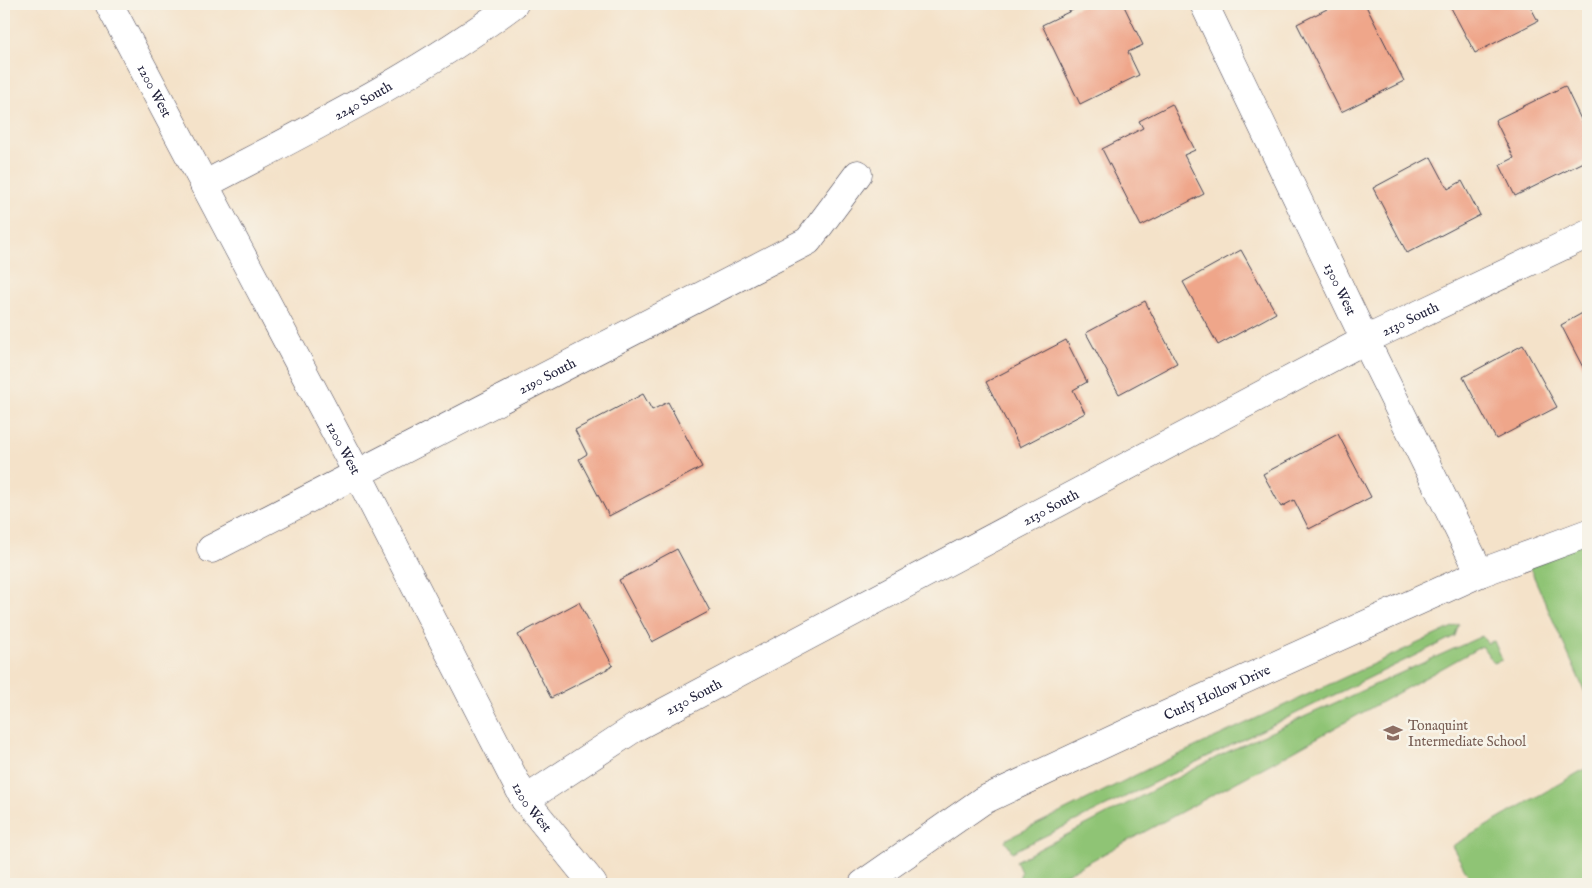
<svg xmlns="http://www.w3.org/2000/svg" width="1592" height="888" font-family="'IM FELL English',serif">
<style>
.green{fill:#8fc475;stroke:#587358}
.building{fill:#efa68a}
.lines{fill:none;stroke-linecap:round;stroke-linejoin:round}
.street-casing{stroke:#423f50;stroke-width:29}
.street{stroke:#fff;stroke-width:28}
.labels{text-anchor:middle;stroke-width:5;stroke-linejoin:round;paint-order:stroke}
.street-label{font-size:14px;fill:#22223b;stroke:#f7f3e8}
.education-label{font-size:14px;fill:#785e54;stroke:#f7f3e8;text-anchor:start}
</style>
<rect width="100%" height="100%" fill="#f7f3e8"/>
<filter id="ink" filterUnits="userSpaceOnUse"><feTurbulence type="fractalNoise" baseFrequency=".02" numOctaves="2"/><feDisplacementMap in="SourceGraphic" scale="10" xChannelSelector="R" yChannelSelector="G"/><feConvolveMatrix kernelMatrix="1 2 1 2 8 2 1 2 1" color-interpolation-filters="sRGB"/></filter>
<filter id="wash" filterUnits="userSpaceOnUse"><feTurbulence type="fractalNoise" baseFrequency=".0096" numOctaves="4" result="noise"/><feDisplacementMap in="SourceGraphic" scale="20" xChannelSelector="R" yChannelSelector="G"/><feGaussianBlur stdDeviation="1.12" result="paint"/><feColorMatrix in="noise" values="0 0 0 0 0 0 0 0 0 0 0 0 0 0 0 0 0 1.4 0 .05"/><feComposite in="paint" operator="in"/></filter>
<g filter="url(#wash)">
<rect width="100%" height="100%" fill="#f4e2c9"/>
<path class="green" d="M1588 534V699L1525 557Z
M1459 624 1455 636 1012 852 1005 840 1154 766Z
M1482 636 1487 643 1494 641 1502 660 1494 663 1482 646 1279 759 1048 884H1018L1021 872 1016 861 1227 752Z
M1588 767V884H1473L1452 846Z"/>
<g id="blocks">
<path class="building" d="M1085 4H1123L1143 45 1128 52 1139 75 1080 104 1042 25Z
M1337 4H1365L1404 81 1341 112 1297 24Z
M1449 4H1529L1538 21 1475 53Z
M1565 86 1588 134V160L1515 196 1500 165 1514 158 1495 120Z
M1172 104 1195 150 1184 155 1204 194 1141 226 1102 149 1143 128 1139 121Z
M1431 157 1448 189 1462 181 1480 215 1407 253 1373 188Z
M1241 250 1276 313 1218 345 1183 282Z
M1145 301 1177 363 1119 394 1086 333Z
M1588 310V377L1561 325Z
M1066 340 1087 382 1073 390 1085 413 1020 447 986 382Z
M1523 345 1557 407 1496 439 1463 377Z
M643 394 652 410 668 402 702 467 609 516 579 459 587 454 575 430Z
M1338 434 1371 497 1309 529 1294 500 1281 507 1263 474Z
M677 549 710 611 652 642 619 580Z
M579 602 613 666 551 698 518 635Z"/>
</g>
</g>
<g filter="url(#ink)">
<use href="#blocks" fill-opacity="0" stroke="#423f50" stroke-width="1"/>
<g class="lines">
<g class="street-casing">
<g id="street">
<path id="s1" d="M109 4 357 473 525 800 593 884"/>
<path id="s2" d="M1204 4 1365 340 1480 573"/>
<path id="s3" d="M204 185C310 129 418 76 514 4"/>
<path id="s4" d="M211 549 808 241 858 174"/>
<path id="s5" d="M525 800 636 727 1365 340 1588 234"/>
<path id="s6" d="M863 884 982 801 1155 720 1480 573 1588 533"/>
</g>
</g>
<use href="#street" class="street"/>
</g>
</g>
<defs>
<g id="school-bare" transform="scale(1.5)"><path d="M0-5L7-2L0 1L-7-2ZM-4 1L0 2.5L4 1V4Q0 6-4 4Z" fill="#8d6e63" stroke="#f7f3e8" stroke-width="2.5" paint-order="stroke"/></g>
</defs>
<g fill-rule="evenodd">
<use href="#school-bare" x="1393" y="733"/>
</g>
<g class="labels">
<g class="street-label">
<text dy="5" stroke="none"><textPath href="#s1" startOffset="98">1200 West</textPath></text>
<text dy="5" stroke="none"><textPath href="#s3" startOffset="180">2240 South</textPath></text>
<text dy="5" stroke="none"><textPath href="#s2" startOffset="316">1300 West</textPath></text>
<text dy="5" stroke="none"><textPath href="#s5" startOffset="1008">2130 South</textPath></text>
<text dy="5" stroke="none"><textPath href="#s4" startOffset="378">2190 South</textPath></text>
<text dy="5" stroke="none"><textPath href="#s1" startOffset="502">1200 West</textPath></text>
<text dy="5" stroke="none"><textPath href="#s5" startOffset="602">2130 South</textPath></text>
<text dy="5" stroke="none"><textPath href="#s6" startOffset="404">Curly Hollow Drive</textPath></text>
<text dy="5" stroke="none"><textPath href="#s5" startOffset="198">2130 South</textPath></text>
<text dy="5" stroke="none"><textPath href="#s1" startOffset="908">1200 West</textPath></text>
</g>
<g class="education-label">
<text x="1408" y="730">Tonaquint<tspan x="1408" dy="16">Intermediate School</tspan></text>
</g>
</g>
<rect width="1592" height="888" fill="none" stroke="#f7f3e8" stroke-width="20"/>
</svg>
